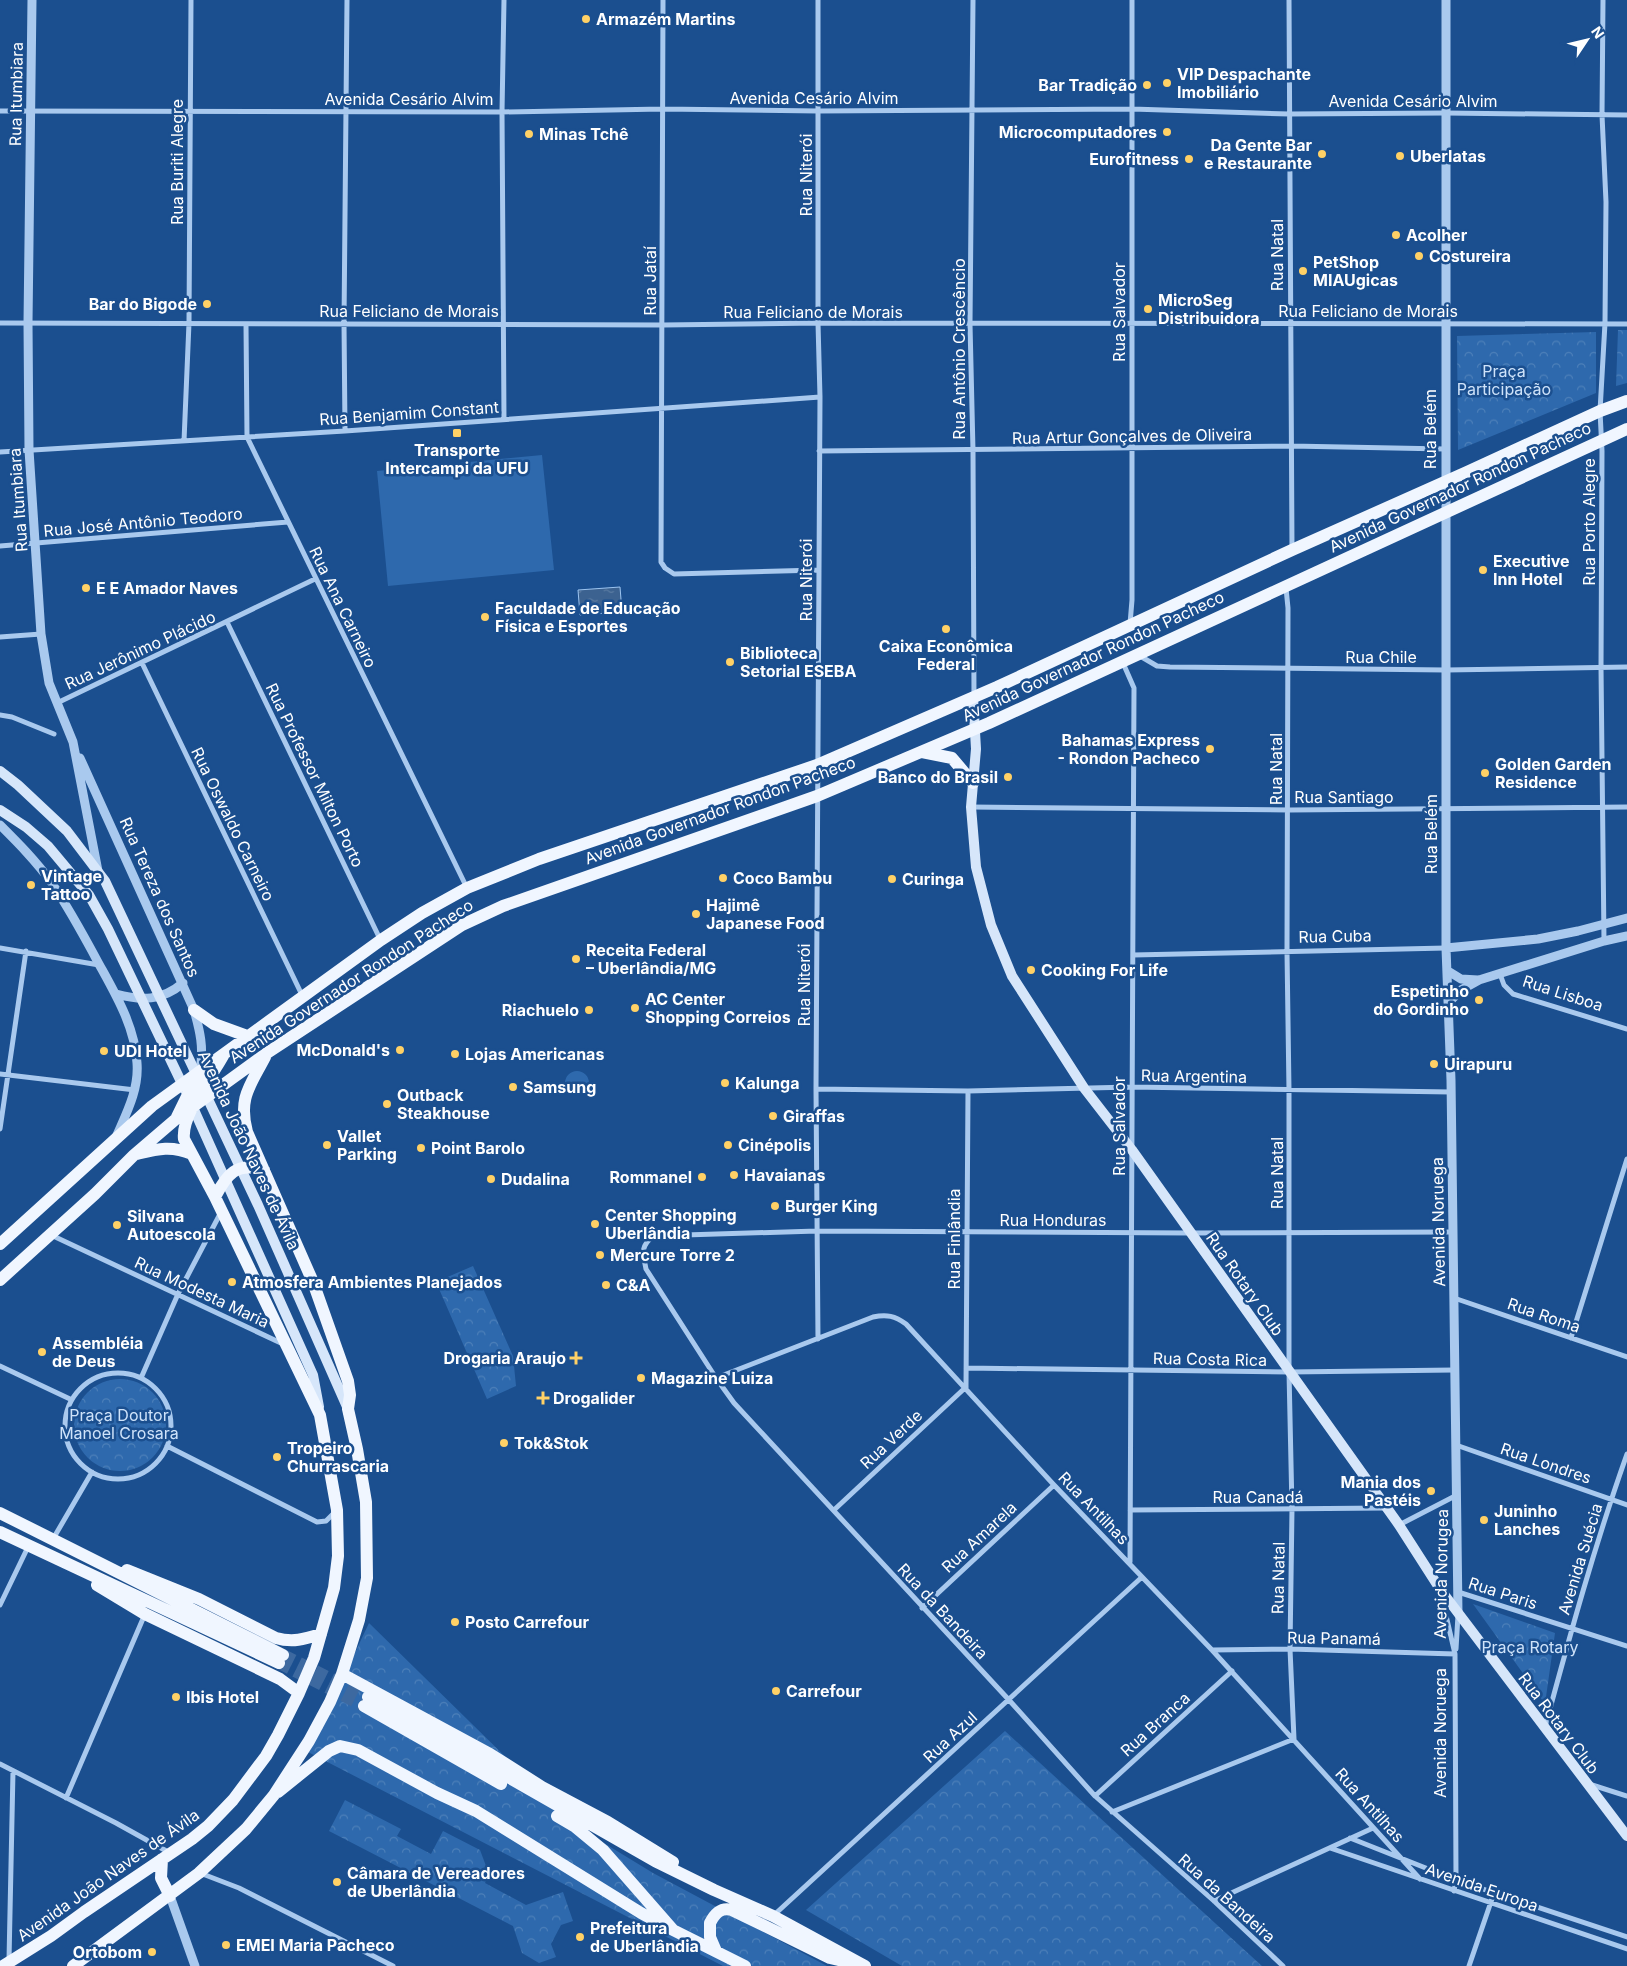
<svg xmlns="http://www.w3.org/2000/svg" width="1627" height="1966" font-family="Inter,sans-serif">
<style>
.green{fill:#2e69ad}
.forest{fill:url(#forest-crowns)}
.water{fill:url(#water-ripples);stroke:#9cc4f0}
.lines{fill:none;stroke-linecap:round;stroke-linejoin:round}
.primary-tunnel{stroke:#3d69a0;stroke-width:12;stroke-dasharray:12 6;stroke-linecap:butt}
.minor{stroke:#a9c9ee;stroke-width:5}
.tertiary{stroke:#a9c9ee;stroke-width:9}
.secondary{stroke:#d6e6fa;stroke-width:10}
.primary{stroke:#f0f6ff;stroke-width:12}
.poi-dot{fill:#ffd166;stroke:#1b4f8f;stroke-width:2}
.labels{text-anchor:middle;stroke-width:5;stroke-linejoin:round;paint-order:stroke}
.poi-label{font-size:16px;font-weight:bold;fill:#fff;stroke:#1b4f8f;text-anchor:start}
.street-label{font-size:16px;fill:#fff;stroke:#1b4f8f}
.park-label{font-size:16px;fill:#cfe3fa;stroke:#1b4f8f}
</style>
<defs>
<pattern id="forest-crowns" width="20" height="18" patternUnits="userSpaceOnUse" patternTransform="scale(1.25)"><rect width="20" height="18" fill="#2e69ad"/><path d="M2 6a3 3 0 1 1 6 0M12 15a3 3 0 1 1 6 0" fill="none" stroke="#4d80b9"/></pattern>
<pattern id="water-ripples" width="26" height="14" patternUnits="userSpaceOnUse" patternTransform="scale(1.25)"><rect width="26" height="14" fill="#3c6290"/><path d="M2 4q2-2 4 0t4 0M15 11q2-2 4 0t4 0" fill="none" stroke="#597aa1"/></pattern>
</defs>
<rect width="100%" height="100%" fill="#1b4f8f"/>
<path class="green" d="M542 455 554 570 388 586 377 471Z
M565 1083a12 12 0 1 1 24 0a12 12 0 1 1-24 0Z"/>
<path class="forest" d="M1618 330H1627V383L1616 386Z
M1596 332V393L1458 450 1457 336Z
M473 1266 513 1356 516 1386 487 1399 436 1282Z
M74 1425a46 46 0 1 1 92 0a46 46 0 1 1-92 0Z
M1473 1604 1555 1633 1545 1704Z
M369 1623 576 1826 653 1873 827 1966H723L308 1752Z
M1005 1731 1262 1966H902L806 1910Z
M345 1800 401 1829 397 1836 431 1854 443 1831 480 1850 489 1874 485 1883 526 1905 563 1892 573 1921 561 1925 551 1944 556 1957 539 1963 522 1953 513 1926 329 1831Z"/>
<path class="water" d="M620 587 622 612 580 615 578 590Z"/>
<g class="lines">
<path class="primary-tunnel" d="M283 1655 368 1697
M279 1663 364 1706"/>
<path class="minor" d="M663 0 661 562 665 568 674 574 819 570
M818 0V323L820 397 816 1089 818 1339
M973 0 970 324 973 451 974 697
M1289 0 1292 549
M1603 0 1602 115 1606 202 1605 323 1600 411 1602 451 1601 667 1604 941
M0 111 502 112 662 109 818 111 1132 109 1289 114 1446 113 1627 115
M0 323 663 325 818 323 1627 324
M246 325 247 437 467 888
M504 419 502 112 504 0
M345 431 344 323 347 0
M184 441 189 323 191 0
M819 451 1291 446 1445 449
M0 452 345 431 820 397
M0 546 288 522
M227 622 380 939
M1130 624 1132 600V0
M0 637 41 634
M1140 656 1157 666 1170 667 1446 670 1627 667
M142 663 302 995
M1123 663 1134 688 1130 1562
M57 703 315 579
M0 715 12 717 54 734
M971 807 1289 810 1627 807
M0 948 99 965
M1133 955 1446 948
M1500 974 1504 985 1513 994 1627 1029
M0 1074 135 1090
M816 1089 968 1091 1132 1087 1451 1092
M0 1129 26 951
M51 1235 283 1344
M1454 1298 1627 1357
M1571 1338 1627 1159
M0 1366 70 1399
M966 1368 1289 1372 1454 1370
M65 1426a53 53 0 1 1 106 0a53 53 0 1 1-106 0Z
M141 1378 178 1294 220 1214
M716 1378 873 1317C887 1314 895 1316 906 1324L1054 1485 1212 1650 1420 1879
M966 1387 968 1091
M1456 1445 1627 1505
M167 1446 317 1522 326 1521 335 1512
M834 1510 966 1387
M1130 1510 1385 1508
M1399 1525 1457 1495
M53 1539 92 1472
M1458 1592 1627 1646
M1441 1594 1455 1654 1456 1880 1454 1891
M0 1605 28 1547
M922 1608 1054 1485
M1456 1649 1458 1615
M1212 1650 1290 1649 1455 1654
M1545 1727C1570 1635 1595 1544 1627 1454
M0 1764 116 1823 170 1853
M1589 1784 1627 1796
M1095 1796 1232 1671
M66 1798 145 1614
M1112 1812 1294 1739 1290 1649 1292 1509 1289 1372V1090L1287 952 1288 608 1286 588
M1350 1838 1456 1880 1627 1937
M1330 1848 1627 1949
M200 1873 239 1888 393 1966
M1214 1901 1373 1828
M774 1915 1142 1577
M9 1960 13 1771
M1283 1966 1214 1901 1095 1796 1009 1700 734 1403 716 1378 646 1269C643 1253 640 1247 653 1236L817 1231 1190 1233 1453 1232
M1469 1966 1494 1893"/>
<path class="tertiary" d="M32 0 28 323 29 450 41 634 49 683 73 742 98 871
M1446 0V948L1451 1080 1458 1613
M80 758 194 1010C200 1031 204 1048 200 1070
M0 825C18 843 36 861 51 882 69 908 84 936 99 964 116 995 135 1027 137 1063 139 1089 127 1112 117 1135
M1446 948 1538 939 1578 931 1627 918
M1448 971 1461 979 1478 980
M116 994C141 1001 162 1001 183 983
M1449 1002 1461 990 1479 980 1604 941 1627 936
M170 1896 195 1966"/>
<path class="secondary" d="M973 697 976 749 971 807 976 867 991 925 1012 976 1084 1088 1132 1150 1399 1525 1440 1589 1627 1836
M0 771 18 785 67 831 105 881 258 1205 348 1409
M0 810 26 827 48 846 89 895 108 929 185 1090
M191 1103 313 1375 319 1407"/>
<path class="primary" d="M922 752 952 758 973 783
M194 1010 214 1024 247 1036
M177 1117 199 1072
M136 1154C157 1149 171 1145 192 1154
M215 1197C227 1174 236 1162 264 1170
M0 1244 152 1106 381 940 422 913 467 888 539 859 817 765 997 687 1292 550 1467 472 1600 411 1627 401
M0 1280 95 1194 134 1155 176 1119 267 1053 462 925 503 906 817 796 989 723 1627 429
M0 1513 283 1655
M0 1532 279 1663
M127 1570 199 1599 276 1638C293 1643 305 1639 321 1634
M97 1585 145 1614 280 1679 299 1693
M342 1674 490 1754 542 1787 608 1822 673 1862
M368 1697 655 1861 714 1890 773 1916 865 1966
M364 1706 501 1784
M278 1792 329 1751 340 1746 358 1750 437 1793 476 1811 641 1913 665 1926
M557 1816 574 1826 603 1850 673 1930 745 1966
M162 1859 161 1878 170 1896
M716 1951 710 1937V1923C715 1913 721 1907 732 1910L830 1958 852 1963
M3 1966 51 1936 84 1912 192 1839 208 1826 233 1800 266 1756 278 1735 299 1693 314 1658 334 1588 338 1556 337 1510 320 1415 215 1197 184 1139C181 1115 211 1078 223 1056
M73 1966 199 1873 246 1829 274 1795 309 1741 330 1702 342 1674 359 1620 367 1578 366 1502 357 1449 348 1409 350 1395 348 1381 313 1282 247 1132C238 1098 250 1086 265 1057"/>
</g>
<g class="poi-dot">
<circle cx="586" cy="19" r="5"/>
<circle cx="1167" cy="83" r="5"/>
<circle cx="1147" cy="85" r="5"/>
<circle cx="1167" cy="132" r="5"/>
<circle cx="529" cy="134" r="5"/>
<circle cx="1322" cy="154" r="5"/>
<circle cx="1400" cy="156" r="5"/>
<circle cx="1189" cy="159" r="5"/>
<circle cx="1396" cy="235" r="5"/>
<circle cx="1419" cy="256" r="5"/>
<circle cx="1303" cy="271" r="5"/>
<circle cx="207" cy="304" r="5"/>
<circle cx="1148" cy="309" r="5"/>
<rect x="452" y="428" width="10" height="10" rx="2.5"/>
<circle cx="1483" cy="570" r="5"/>
<circle cx="86" cy="588" r="5"/>
<circle cx="485" cy="617" r="5"/>
<circle cx="946" cy="629" r="5"/>
<circle cx="730" cy="662" r="5"/>
<circle cx="1210" cy="749" r="5"/>
<circle cx="1485" cy="773" r="5"/>
<circle cx="1008" cy="777" r="5"/>
<circle cx="723" cy="878" r="5"/>
<circle cx="892" cy="879" r="5"/>
<circle cx="31" cy="885" r="5"/>
<circle cx="696" cy="914" r="5"/>
<circle cx="576" cy="959" r="5"/>
<circle cx="1031" cy="970" r="5"/>
<circle cx="1479" cy="1000" r="5"/>
<circle cx="635" cy="1008" r="5"/>
<circle cx="589" cy="1010" r="5"/>
<circle cx="400" cy="1050" r="5"/>
<circle cx="104" cy="1051" r="5"/>
<circle cx="455" cy="1054" r="5"/>
<circle cx="1434" cy="1064" r="5"/>
<circle cx="725" cy="1083" r="5"/>
<circle cx="513" cy="1087" r="5"/>
<circle cx="387" cy="1104" r="5"/>
<circle cx="773" cy="1116" r="5"/>
<circle cx="327" cy="1145" r="5"/>
<circle cx="728" cy="1145" r="5"/>
<circle cx="421" cy="1148" r="5"/>
<circle cx="734" cy="1175" r="5"/>
<circle cx="702" cy="1177" r="5"/>
<circle cx="491" cy="1179" r="5"/>
<circle cx="775" cy="1206" r="5"/>
<circle cx="595" cy="1224" r="5"/>
<circle cx="117" cy="1225" r="5"/>
<circle cx="600" cy="1255" r="5"/>
<circle cx="232" cy="1282" r="5"/>
<circle cx="606" cy="1285" r="5"/>
<circle cx="42" cy="1352" r="5"/>
<path d="M573.5 1350.5h5v5h5v5h-5v5h-5v-5h-5v-5h5z"/>
<circle cx="641" cy="1378" r="5"/>
<path d="M540.5 1390.5h5v5h5v5h-5v5h-5v-5h-5v-5h5z"/>
<circle cx="504" cy="1443" r="5"/>
<circle cx="277" cy="1457" r="5"/>
<circle cx="1431" cy="1491" r="5"/>
<circle cx="1484" cy="1520" r="5"/>
<circle cx="455" cy="1622" r="5"/>
<circle cx="776" cy="1691" r="5"/>
<circle cx="176" cy="1697" r="5"/>
<circle cx="337" cy="1882" r="5"/>
<circle cx="580" cy="1937" r="5"/>
<circle cx="226" cy="1945" r="5"/>
<circle cx="152" cy="1952" r="5"/>
</g>
<g class="labels">
<g class="poi-label">
<text x="596" y="25">Armazém Martins</text>
<text x="1177" y="80">VIP Despachante<tspan x="1177" dy="18">Imobiliário</tspan></text>
<text x="1137" y="91" text-anchor="end">Bar Tradição</text>
<text x="1157" y="138" text-anchor="end">Microcomputadores</text>
<text x="539" y="140">Minas Tchê</text>
<text x="1312" y="151" text-anchor="end">Da Gente Bar<tspan x="1312" dy="18">e Restaurante</tspan></text>
<text x="1410" y="162">Uberlatas</text>
<text x="1179" y="165" text-anchor="end">Eurofitness</text>
<text x="1406" y="241">Acolher</text>
<text x="1429" y="262">Costureira</text>
<text x="1313" y="268">PetShop<tspan x="1313" dy="18">MIAUgicas</tspan></text>
<text x="1158" y="306">MicroSeg<tspan x="1158" dy="18">Distribuidora</tspan></text>
<text x="197" y="310" text-anchor="end">Bar do Bigode</text>
<text x="457" y="456" text-anchor="middle">Transporte<tspan x="457" dy="18">Intercampi da UFU</tspan></text>
<text x="1493" y="567">Executive<tspan x="1493" dy="18">Inn Hotel</tspan></text>
<text x="96" y="594">E E Amador Naves</text>
<text x="495" y="614">Faculdade de Educação<tspan x="495" dy="18">Física e Esportes</tspan></text>
<text x="946" y="652" text-anchor="middle">Caixa Econômica<tspan x="946" dy="18">Federal</tspan></text>
<text x="740" y="659">Biblioteca<tspan x="740" dy="18">Setorial ESEBA</tspan></text>
<text x="1200" y="746" text-anchor="end">Bahamas Express<tspan x="1200" dy="18">- Rondon Pacheco</tspan></text>
<text x="1495" y="770">Golden Garden<tspan x="1495" dy="18">Residence</tspan></text>
<text x="998" y="783" text-anchor="end">Banco do Brasil</text>
<text x="41" y="882">Vintage<tspan x="41" dy="18">Tattoo</tspan></text>
<text x="733" y="884">Coco Bambu</text>
<text x="902" y="885">Curinga</text>
<text x="706" y="911">Hajimê<tspan x="706" dy="18">Japanese Food</tspan></text>
<text x="586" y="956">Receita Federal<tspan x="586" dy="18">– Uberlândia/MG</tspan></text>
<text x="1041" y="976">Cooking For Life</text>
<text x="1469" y="997" text-anchor="end">Espetinho<tspan x="1469" dy="18">do Gordinho</tspan></text>
<text x="645" y="1005">AC Center<tspan x="645" dy="18">Shopping Correios</tspan></text>
<text x="579" y="1016" text-anchor="end">Riachuelo</text>
<text x="390" y="1056" text-anchor="end">McDonald's</text>
<text x="114" y="1057">UDI Hotel</text>
<text x="465" y="1060">Lojas Americanas</text>
<text x="1444" y="1070">Uirapuru</text>
<text x="735" y="1089">Kalunga</text>
<text x="523" y="1093">Samsung</text>
<text x="397" y="1101">Outback<tspan x="397" dy="18">Steakhouse</tspan></text>
<text x="783" y="1122">Giraffas</text>
<text x="337" y="1142">Vallet<tspan x="337" dy="18">Parking</tspan></text>
<text x="738" y="1151">Cinépolis</text>
<text x="431" y="1154">Point Barolo</text>
<text x="744" y="1181">Havaianas</text>
<text x="692" y="1183" text-anchor="end">Rommanel</text>
<text x="501" y="1185">Dudalina</text>
<text x="785" y="1212">Burger King</text>
<text x="605" y="1221">Center Shopping<tspan x="605" dy="18">Uberlândia</tspan></text>
<text x="127" y="1222">Silvana<tspan x="127" dy="18">Autoescola</tspan></text>
<text x="610" y="1261">Mercure Torre 2</text>
<text x="242" y="1288">Atmosfera Ambientes Planejados</text>
<text x="616" y="1291">C&amp;A</text>
<text x="52" y="1349">Assembléia<tspan x="52" dy="18">de Deus</tspan></text>
<text x="566" y="1364" text-anchor="end">Drogaria Araujo</text>
<text x="651" y="1384">Magazine Luiza</text>
<text x="553" y="1404">Drogalider</text>
<text x="514" y="1449">Tok&amp;Stok</text>
<text x="287" y="1454">Tropeiro<tspan x="287" dy="18">Churrascaria</tspan></text>
<text x="1421" y="1488" text-anchor="end">Mania dos<tspan x="1421" dy="18">Pastéis</tspan></text>
<text x="1494" y="1517">Juninho<tspan x="1494" dy="18">Lanches</tspan></text>
<text x="465" y="1628">Posto Carrefour</text>
<text x="786" y="1697">Carrefour</text>
<text x="186" y="1703">Ibis Hotel</text>
<text x="347" y="1879">Câmara de Vereadores<tspan x="347" dy="18">de Uberlândia</tspan></text>
<text x="590" y="1934">Prefeitura<tspan x="590" dy="18">de Uberlândia</tspan></text>
<text x="236" y="1951">EMEI Maria Pacheco</text>
<text x="142" y="1958" text-anchor="end">Ortobom</text>
</g>
<g class="street-label">
<text transform="translate(16 94) rotate(-89)" y="6">Rua Itumbiara</text>
<text x="814" y="104">Avenida Cesário Alvim</text>
<text x="409" y="105">Avenida Cesário Alvim</text>
<text x="1413" y="107">Avenida Cesário Alvim</text>
<text transform="translate(177 162) rotate(-90)" y="6">Rua Buriti Alegre</text>
<text transform="translate(806 175) rotate(-90)" y="6">Rua Niterói</text>
<text transform="translate(1277 255) rotate(-90)" y="6">Rua Natal</text>
<text transform="translate(650 281) rotate(-90)" y="6">Rua Jataí</text>
<text x="409" y="317">Rua Feliciano de Morais</text>
<text x="1368" y="317">Rua Feliciano de Morais</text>
<text x="813" y="318">Rua Feliciano de Morais</text>
<text transform="translate(1119 312) rotate(-90)" y="6">Rua Salvador</text>
<text transform="translate(959 349) rotate(-90)" y="6">Rua Antônio Crescêncio</text>
<text transform="translate(409 413) rotate(-4)" y="6">Rua Benjamim Constant</text>
<text transform="translate(1430 429) rotate(-90)" y="6">Rua Belém</text>
<text transform="translate(1132 436) rotate(-1)" y="6">Rua Artur Gonçalves de Oliveira</text>
<text transform="translate(1460 487) rotate(-25)" y="6">Avenida Governador Rondon Pacheco</text>
<text transform="translate(18 500) rotate(-94)" y="6">Rua Itumbiara</text>
<text transform="translate(143 522) rotate(-5)" y="6">Rua José Antônio Teodoro</text>
<text transform="translate(1589 522) rotate(-90)" y="6">Rua Porto Alegre</text>
<text transform="translate(806 580) rotate(-90)" y="6">Rua Niterói</text>
<text transform="translate(343 607) rotate(64)" y="6">Rua Ana Carneiro</text>
<text transform="translate(140 650) rotate(-25)" y="6">Rua Jerônimo Plácido</text>
<text transform="translate(1093 656) rotate(-25)" y="6">Avenida Governador Rondon Pacheco</text>
<text x="1381" y="663">Rua Chile</text>
<text transform="translate(1276 769) rotate(-90)" y="6">Rua Natal</text>
<text transform="translate(315 775) rotate(64)" y="6">Rua Professor Milton Porto</text>
<text x="1344" y="803">Rua Santiago</text>
<text transform="translate(720 810) rotate(-20)" y="6">Avenida Governador Rondon Pacheco</text>
<text transform="translate(233 824) rotate(64)" y="6">Rua Oswaldo Carneiro</text>
<text transform="translate(1431 834) rotate(-90)" y="6">Rua Belém</text>
<text transform="translate(160 897) rotate(66)" y="6">Rua Tereza dos Santos</text>
<text transform="translate(1335 936) rotate(-1)" y="6">Rua Cuba</text>
<text transform="translate(351 981) rotate(-33)" y="6">Avenida Governador Rondon Pacheco</text>
<text transform="translate(804 985) rotate(-90)" y="6">Rua Niterói</text>
<text transform="translate(1563 993) rotate(18)" y="6">Rua Lisboa</text>
<text transform="translate(1194 1076) rotate(1)" y="6">Rua Argentina</text>
<text transform="translate(1119 1126) rotate(-90)" y="6">Rua Salvador</text>
<text transform="translate(249 1150) rotate(65)" y="6">Avenida João Naves de Ávila</text>
<text transform="translate(1277 1173) rotate(-90)" y="6">Rua Natal</text>
<text x="1053" y="1226">Rua Honduras</text>
<text transform="translate(1438 1222) rotate(-91)" y="6">Avenida Noruega</text>
<text transform="translate(954 1239) rotate(-90)" y="6">Rua Finlândia</text>
<text transform="translate(1245 1284) rotate(55)" y="6">Rua Rotary Club</text>
<text transform="translate(202 1292) rotate(25)" y="6">Rua Modesta Maria</text>
<text transform="translate(1544 1315) rotate(19)" y="6">Rua Roma</text>
<text transform="translate(1210 1359) rotate(1)" y="6">Rua Costa Rica</text>
<text transform="translate(891 1439) rotate(-43)" y="6">Rua Verde</text>
<text transform="translate(1546 1463) rotate(19)" y="6">Rua Londres</text>
<text x="1258" y="1503">Rua Canadá</text>
<text transform="translate(1094 1508) rotate(46)" y="6">Rua Antilhas</text>
<text transform="translate(979 1537) rotate(-43)" y="6">Rua Amarela</text>
<text transform="translate(1580 1559) rotate(-73)" y="6">Avenida Suécia</text>
<text transform="translate(1441 1574) rotate(-89)" y="6">Avenida Norugea</text>
<text transform="translate(1278 1578) rotate(-89)" y="6">Rua Natal</text>
<text transform="translate(1503 1593) rotate(18)" y="6">Rua Paris</text>
<text transform="translate(943 1611) rotate(47)" y="6">Rua da Bandeira</text>
<text transform="translate(1334 1638) rotate(1)" y="6">Rua Panamá</text>
<text transform="translate(1559 1723) rotate(53)" y="6">Rua Rotary Club</text>
<text transform="translate(1155 1724) rotate(-42)" y="6">Rua Branca</text>
<text transform="translate(1440 1733) rotate(-90)" y="6">Avenida Noruega</text>
<text transform="translate(950 1737) rotate(-43)" y="6">Rua Azul</text>
<text transform="translate(1370 1805) rotate(48)" y="6">Rua Antilhas</text>
<text transform="translate(108 1875) rotate(-35)" y="6">Avenida João Naves de Ávila</text>
<text transform="translate(1482 1887) rotate(19)" y="6">Avenida Europa</text>
<text transform="translate(1227 1898) rotate(42)" y="6">Rua da Bandeira</text>
</g>
<g class="park-label">
<text x="1504" y="377">Praça<tspan x="1504" dy="18">Participação</tspan></text>
<text x="119" y="1421">Praça Doutor<tspan x="119" dy="18">Manoel Crosara</tspan></text>
<text x="1530" y="1653">Praça Rotary</text>
</g>
</g>
<g transform="translate(1587 40) rotate(55)" stroke="#1b4f8f" stroke-width="4" paint-order="stroke">
<path d="M0-4L9 19L0 12L-9 19Z" fill="#ffffff"/>
<text y="-8" font-size="14" font-weight="bold" text-anchor="middle" fill="#ffffff">N</text>
</g>
</svg>
